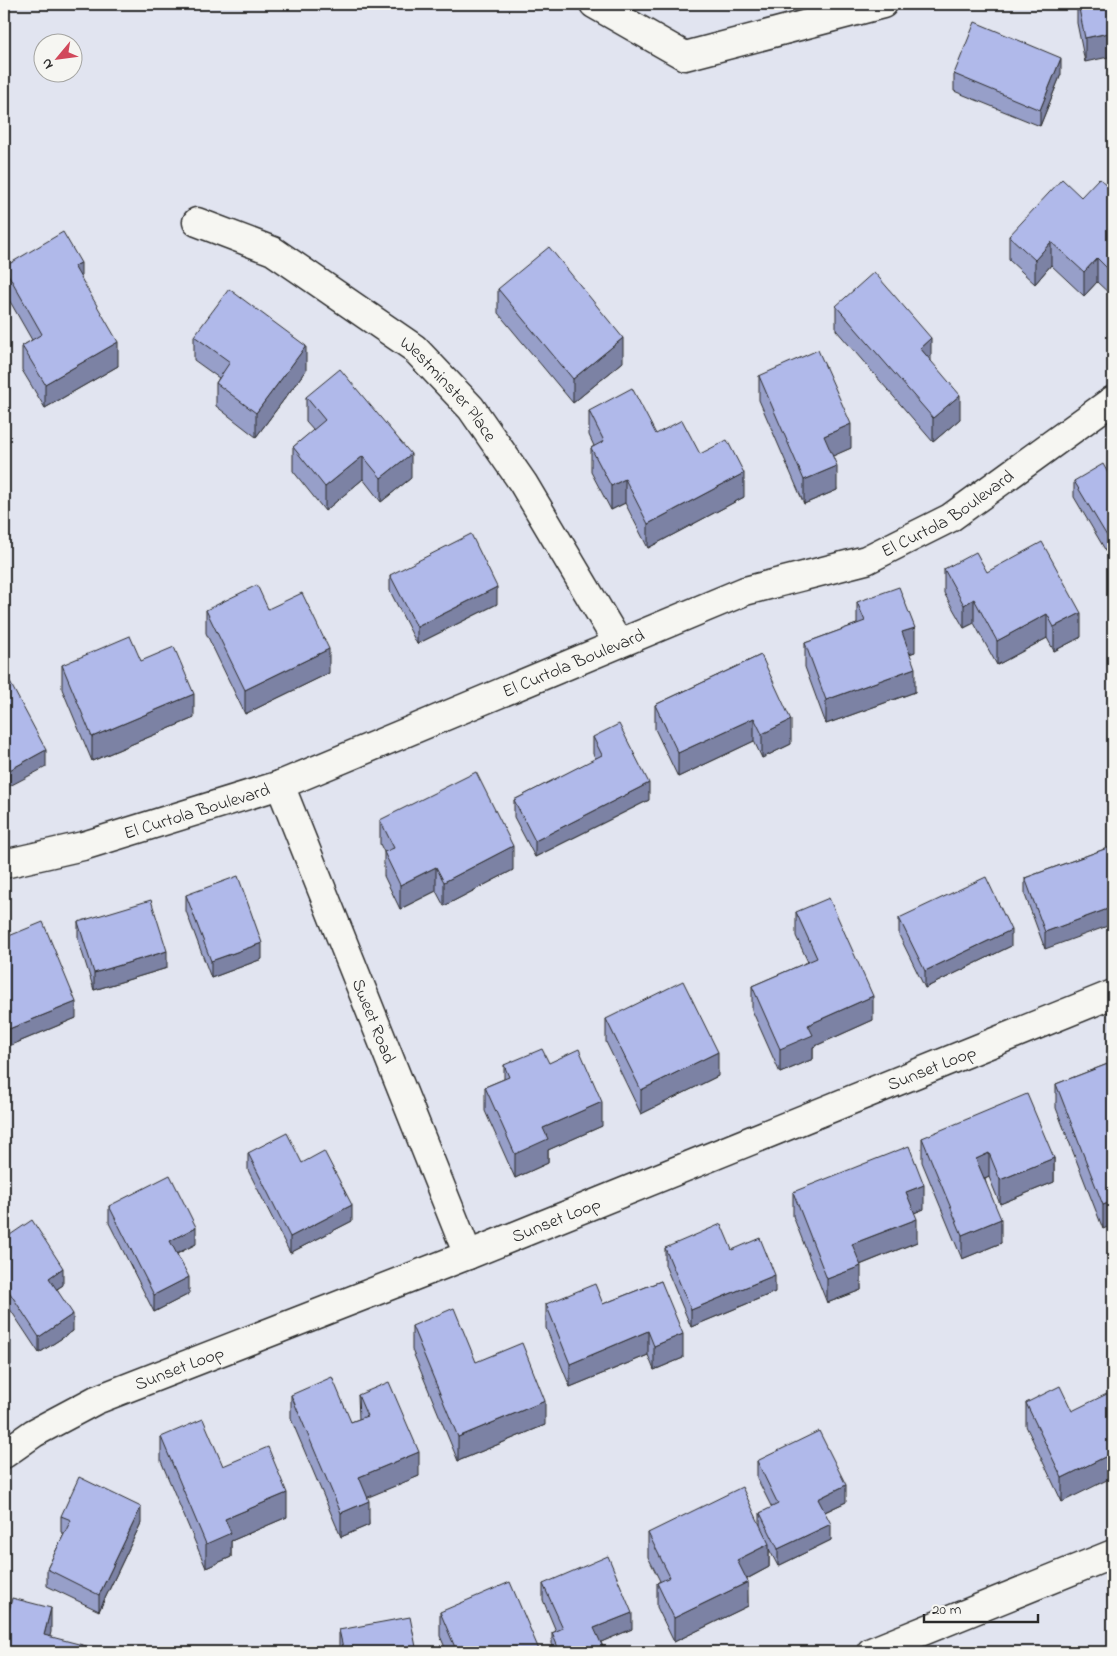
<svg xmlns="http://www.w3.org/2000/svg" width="1117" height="1656" font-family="'Indie Flower',sans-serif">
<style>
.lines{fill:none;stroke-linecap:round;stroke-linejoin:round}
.minor-casing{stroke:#2b2b2b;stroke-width:31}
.minor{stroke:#f6f6f2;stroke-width:28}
.wall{fill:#979fc9;stroke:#2b2b2b}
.shaded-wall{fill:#7b82a4;stroke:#2b2b2b}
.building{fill:#b0b9ea;stroke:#2b2b2b}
.labels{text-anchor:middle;stroke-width:5;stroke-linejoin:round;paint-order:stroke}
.street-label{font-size:18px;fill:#2b2b2b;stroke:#f6f6f2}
</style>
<rect width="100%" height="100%" fill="#e1e4f0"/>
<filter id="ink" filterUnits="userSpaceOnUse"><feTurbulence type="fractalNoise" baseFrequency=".02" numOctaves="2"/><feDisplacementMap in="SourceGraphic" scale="10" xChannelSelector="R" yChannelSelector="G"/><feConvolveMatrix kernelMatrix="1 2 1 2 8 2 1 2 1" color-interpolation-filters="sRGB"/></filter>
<g filter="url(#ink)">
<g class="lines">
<g class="minor-casing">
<g id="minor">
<path d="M594 4 685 56 883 4"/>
<path id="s1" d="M197 222 273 251 414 348 471 408 523 483 618 643"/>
<path id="s2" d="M280 785 468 1255"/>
<path id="s3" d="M4 864 83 846 280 785 745 591 866 560 950 518 1113 400"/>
<path id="s4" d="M4 1454 34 1433 96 1400 468 1255 1113 994"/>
<path d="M871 1652 1113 1554"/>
</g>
</g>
<use href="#minor" class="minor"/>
</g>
<path class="wall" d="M1077 4H1113L1085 62 1077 23Z
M954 74H1061L1040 126 954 91Z
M1113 191V297L1097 282 1084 296 1051 265 1035 284 1009 260V236L1081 197Z
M4 267 81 278 118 366 45 408 22 370V346L32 340 4 291Z
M498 289 623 362 573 403 498 313Z
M836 306 931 361 960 419 933 442 836 330Z
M194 336 306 370 256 437 216 406V383L219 378 194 360Z
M759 376 851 448 832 456 837 490 804 504 759 400Z
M306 397 411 478 381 502 363 479 325 511 293 471V447L314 430 306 421Z
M589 411 656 434 700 454 744 497 648 548 625 503 611 510 591 472V448L594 446 589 435Z
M1074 481 1113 482V563L1074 497Z
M944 569 987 572 1081 637 1054 651 1047 638 997 665 974 623 964 628 944 593Z
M390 575 497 604 417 644 390 591Z
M857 602 915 652 909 654 915 692 826 724 805 667V643L857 624Z
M268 609 329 673 245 714 206 633V610Z
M761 655 791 744 762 758 754 741 678 777 655 729V705Z
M141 661 194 718 92 761 62 689V665Z
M593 737 649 800 535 857 514 817V800L596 759 593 754Z
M380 820 513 870 444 906 436 891 400 909 384 876V852L380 844Z
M1113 846 1045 949 1025 895V878Z
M186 895 262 959 211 978 186 911Z
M796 912 873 1020 813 1047V1059L780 1073 752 1010V986L808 962 796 936Z
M899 918 1011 946 925 988 899 935Z
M78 922 167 968 94 990 78 939Z
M4 938 76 1018 9 1046 4 1033Z
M606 1019 718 1076 641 1114 606 1042Z
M1113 1062 1103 1229 1056 1108V1084Z
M549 1063 602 1126 548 1150V1163L515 1178 485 1111V1087L504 1079V1065Z
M922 1138 1054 1158V1182L1000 1204 989 1177 985 1179 1001 1243 962 1259 922 1162Z
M248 1153 302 1163 352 1221 290 1253 248 1170Z
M793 1192 924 1209 914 1213 917 1242 860 1265 861 1290 827 1303 793 1216Z
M109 1206 196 1244 177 1254 189 1294 154 1312 109 1223Z
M4 1239 63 1285 57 1289 73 1331 39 1353 4 1300Z
M665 1248 732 1250 775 1292 691 1327 665 1265Z
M661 1281 683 1358 654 1370 648 1355 570 1387 546 1328V1304H603Z
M412 1326 476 1362 545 1425 458 1461 412 1350Z
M291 1395 351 1422 359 1419 358 1395 419 1476 367 1497 369 1525 341 1537 291 1419Z
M1026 1403 1072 1411 1062 1502 1026 1426Z
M161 1437 223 1466 287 1517 231 1541V1557L206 1568 161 1461Z
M757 1461 846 1502 825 1512 831 1540 778 1566 769 1549V1567L747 1579 748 1606 674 1642 657 1607V1583L660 1581 648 1557V1533L760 1525V1513L772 1508 757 1478Z
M61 1516 141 1523 99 1611 47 1586V1569L64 1534 61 1532Z
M543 1584 632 1629 601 1642 605 1652H553L552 1649V1633L556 1631 543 1600Z
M440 1612 540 1652H447L440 1636Z
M339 1630 417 1652H339Z"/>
<path class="shaded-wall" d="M1113 32V56L1085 62V38Z
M1061 58V74L1040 126V110Z
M1051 242V265L1035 284V260Z
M1097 258V282L1084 296V272Z
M81 263V287L74 266Z
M623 338V362L573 403V379Z
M931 338V362L920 348Z
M118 342V366L45 408V384Z
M306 346V370L256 437V413Z
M960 395V419L933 442V418Z
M851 424V448L824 460V436Z
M411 454V478L381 502V478Z
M363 456V479L325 511V487Z
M837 466V490L804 504V480Z
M744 473V497L648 548V524Z
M625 479V503L611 510V486Z
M497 587V604L417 644V627Z
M974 599V623L964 628V605Z
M1081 613V637L1054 651V627Z
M1047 614V638L997 665V641Z
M915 628V652L902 656V632Z
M329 649V673L245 714V690Z
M915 668V692L826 724V700Z
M194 694V718L92 761V737Z
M754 718V741L678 777V753Z
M791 720V744L762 758V734Z
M46 750V767L4 789V773Z
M649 783V800L535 857V841Z
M513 846V870L444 906V882Z
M436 867V891L400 909V885Z
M1113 907V924L1045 949V932Z
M1011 930V946L925 988V971Z
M262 943V959L211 978V961Z
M167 951V968L94 990V973Z
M873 996V1020L813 1047V1059L780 1073V1049L808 1025Z
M76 1002V1018L9 1046V1029Z
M718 1052V1076L641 1114V1090Z
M602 1102V1126L548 1150V1163L515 1178V1154L543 1128Z
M989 1153V1177L976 1183V1159Z
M1054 1158V1182L1000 1204V1180Z
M924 1185V1209L906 1216V1192Z
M1113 1201V1225L1103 1229V1205Z
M352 1205V1221L290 1253V1237Z
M917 1219V1242L852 1268V1244Z
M1001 1219V1243L962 1259V1235Z
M196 1227V1244L170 1257V1241Z
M861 1266V1290L827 1303V1279Z
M63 1268V1285L49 1294V1278Z
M775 1275V1292L691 1327V1310Z
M189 1277V1294L154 1312V1295Z
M73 1314V1331L39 1353V1337Z
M648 1331V1355L570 1387V1364Z
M683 1334V1358L654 1370V1346Z
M11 1341V1365L4 1372V1348Z
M545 1401V1425L458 1461V1437Z
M419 1452V1476L359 1501V1477Z
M1113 1453V1477L1062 1502V1478Z
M846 1485V1502L818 1515V1499Z
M287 1493V1517L231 1541V1557L206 1568V1544L225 1519Z
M369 1501V1525L341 1537V1513Z
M141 1507V1523L99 1611V1595Z
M831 1524V1540L778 1566V1549Z
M769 1544V1567L737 1584V1560Z
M748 1582V1606L674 1642V1618Z
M51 1608V1632L46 1652 44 1635Z
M632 1613V1629L594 1645V1628Z"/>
<path class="building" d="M1078 4H1113V32L1085 38Z
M975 22 1061 58 1040 110 954 74Z
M1099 178 1113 191V274L1097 258 1084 272 1051 242 1035 260 1009 236 1062 179 1081 197Z
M63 232 81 263 74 266 118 342 45 384 22 346 42 334 4 267Z
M549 247 623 338 573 379 498 289Z
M874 272 931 338 920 348 960 395 933 418 836 306Z
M229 289 306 346 256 413 216 383 230 362 194 336Z
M818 350 851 424 824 436 837 466 804 480 759 376Z
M340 369 411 454 381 478 363 456 325 487 293 447 325 420 306 397Z
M632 388 656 434 682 420 700 454 727 440 744 473 648 524 625 479 611 486 591 448 604 441 589 411Z
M1103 464 1113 482V546L1074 481Z
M471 534 497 587 417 627 390 575Z
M1042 542 1081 613 1054 627 1047 614 997 641 974 599 964 605 944 569 976 552 987 572Z
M257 585 268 609 302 593 329 649 245 690 206 610Z
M899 587 915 628 902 632 915 668 826 700 805 643 865 621 857 602Z
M130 636 141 661 174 647 194 694 92 737 62 665Z
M761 655 791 720 762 734 754 718 678 753 655 705Z
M5 673 46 750 4 773V674Z
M619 724 649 783 535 841 514 800 602 755 593 737Z
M476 772 513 846 444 882 436 867 400 885 384 852 394 848 380 820Z
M1113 846V907L1045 932 1025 878Z
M238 876 262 943 211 961 186 895Z
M986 877 1011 930 925 971 899 918Z
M829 898 873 996 808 1025 813 1035 780 1049 752 986 817 958 796 912Z
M151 900 167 951 94 973 78 922Z
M43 922 76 1002 9 1029 4 1016V938Z
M683 981 718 1052 641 1090 606 1019Z
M542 1049 549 1063 579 1049 602 1102 543 1128 548 1139 515 1154 485 1087 509 1077 504 1065Z
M1113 1062V1201L1103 1205 1056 1084Z
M1027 1094 1054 1158 1000 1180 989 1153 976 1159 1001 1219 962 1235 922 1138Z
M287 1133 302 1163 324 1151 352 1205 290 1237 248 1153Z
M909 1146 924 1185 906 1192 917 1219 852 1244 861 1266 827 1279 793 1192Z
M170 1175 196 1227 170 1241 189 1277 154 1295 109 1206Z
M32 1220 63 1268 49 1278 73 1314 39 1337 4 1284V1239Z
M721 1224 732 1250 760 1238 775 1275 691 1310 665 1248Z
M661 1281 683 1334 654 1346 648 1331 570 1364 546 1304 595 1284 603 1304Z
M454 1308 476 1362 522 1343 545 1401 458 1437 412 1326Z
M4 1334 11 1341 4 1348Z
M332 1377 351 1422 367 1416 358 1395 389 1382 419 1452 359 1477 369 1501 341 1513 291 1395Z
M1060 1386 1072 1411 1113 1391V1453L1062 1478 1026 1403Z
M203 1419 223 1466 268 1447 287 1493 225 1519 231 1533 206 1544 161 1437Z
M819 1431 846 1485 818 1499 831 1524 778 1549 760 1513 778 1504 757 1461Z
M79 1477 141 1507 99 1595 47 1569 71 1520 61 1516Z
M742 1487 769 1544 737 1560 748 1582 674 1618 657 1583 670 1577 648 1533Z
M608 1556 632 1613 594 1628 605 1652H560L552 1633 563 1628 543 1584Z
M510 1582 540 1652H457L440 1612Z
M12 1598 51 1608 44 1635 98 1649 97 1652H4V1632Z
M410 1617 417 1652H344L339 1630Z"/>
</g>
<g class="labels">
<g class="street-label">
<text dy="6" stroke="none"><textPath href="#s1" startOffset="306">Westminster Place</textPath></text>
<text dy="6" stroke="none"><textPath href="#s3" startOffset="1010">El Curtola Boulevard</textPath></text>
<text dy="6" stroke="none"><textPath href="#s3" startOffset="605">El Curtola Boulevard</textPath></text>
<text dy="6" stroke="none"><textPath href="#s3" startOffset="200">El Curtola Boulevard</textPath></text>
<text dy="6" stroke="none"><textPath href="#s2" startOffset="254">Sweet Road</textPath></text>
<text dy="6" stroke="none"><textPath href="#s4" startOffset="1006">Sunset Loop</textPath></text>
<text dy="6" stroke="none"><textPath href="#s4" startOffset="601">Sunset Loop</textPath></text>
<text dy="6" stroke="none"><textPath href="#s4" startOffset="196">Sunset Loop</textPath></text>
</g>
</g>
<rect width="1117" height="1656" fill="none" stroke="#f6f6f2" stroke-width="20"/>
<rect x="10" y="10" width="1097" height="1636" fill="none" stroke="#2b2b2b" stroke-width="2" filter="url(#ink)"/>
<g transform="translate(58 58) rotate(241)"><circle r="24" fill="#f6f6f2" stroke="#a5a5a2"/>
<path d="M0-4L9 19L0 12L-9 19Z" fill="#d1495b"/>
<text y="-8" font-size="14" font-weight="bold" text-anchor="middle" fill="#2b2b2b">N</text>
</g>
<path d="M924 1614v8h114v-8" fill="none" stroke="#2b2b2b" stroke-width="2.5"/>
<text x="932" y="1614" font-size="15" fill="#2b2b2b" stroke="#f6f6f2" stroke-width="4" paint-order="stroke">20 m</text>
</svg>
